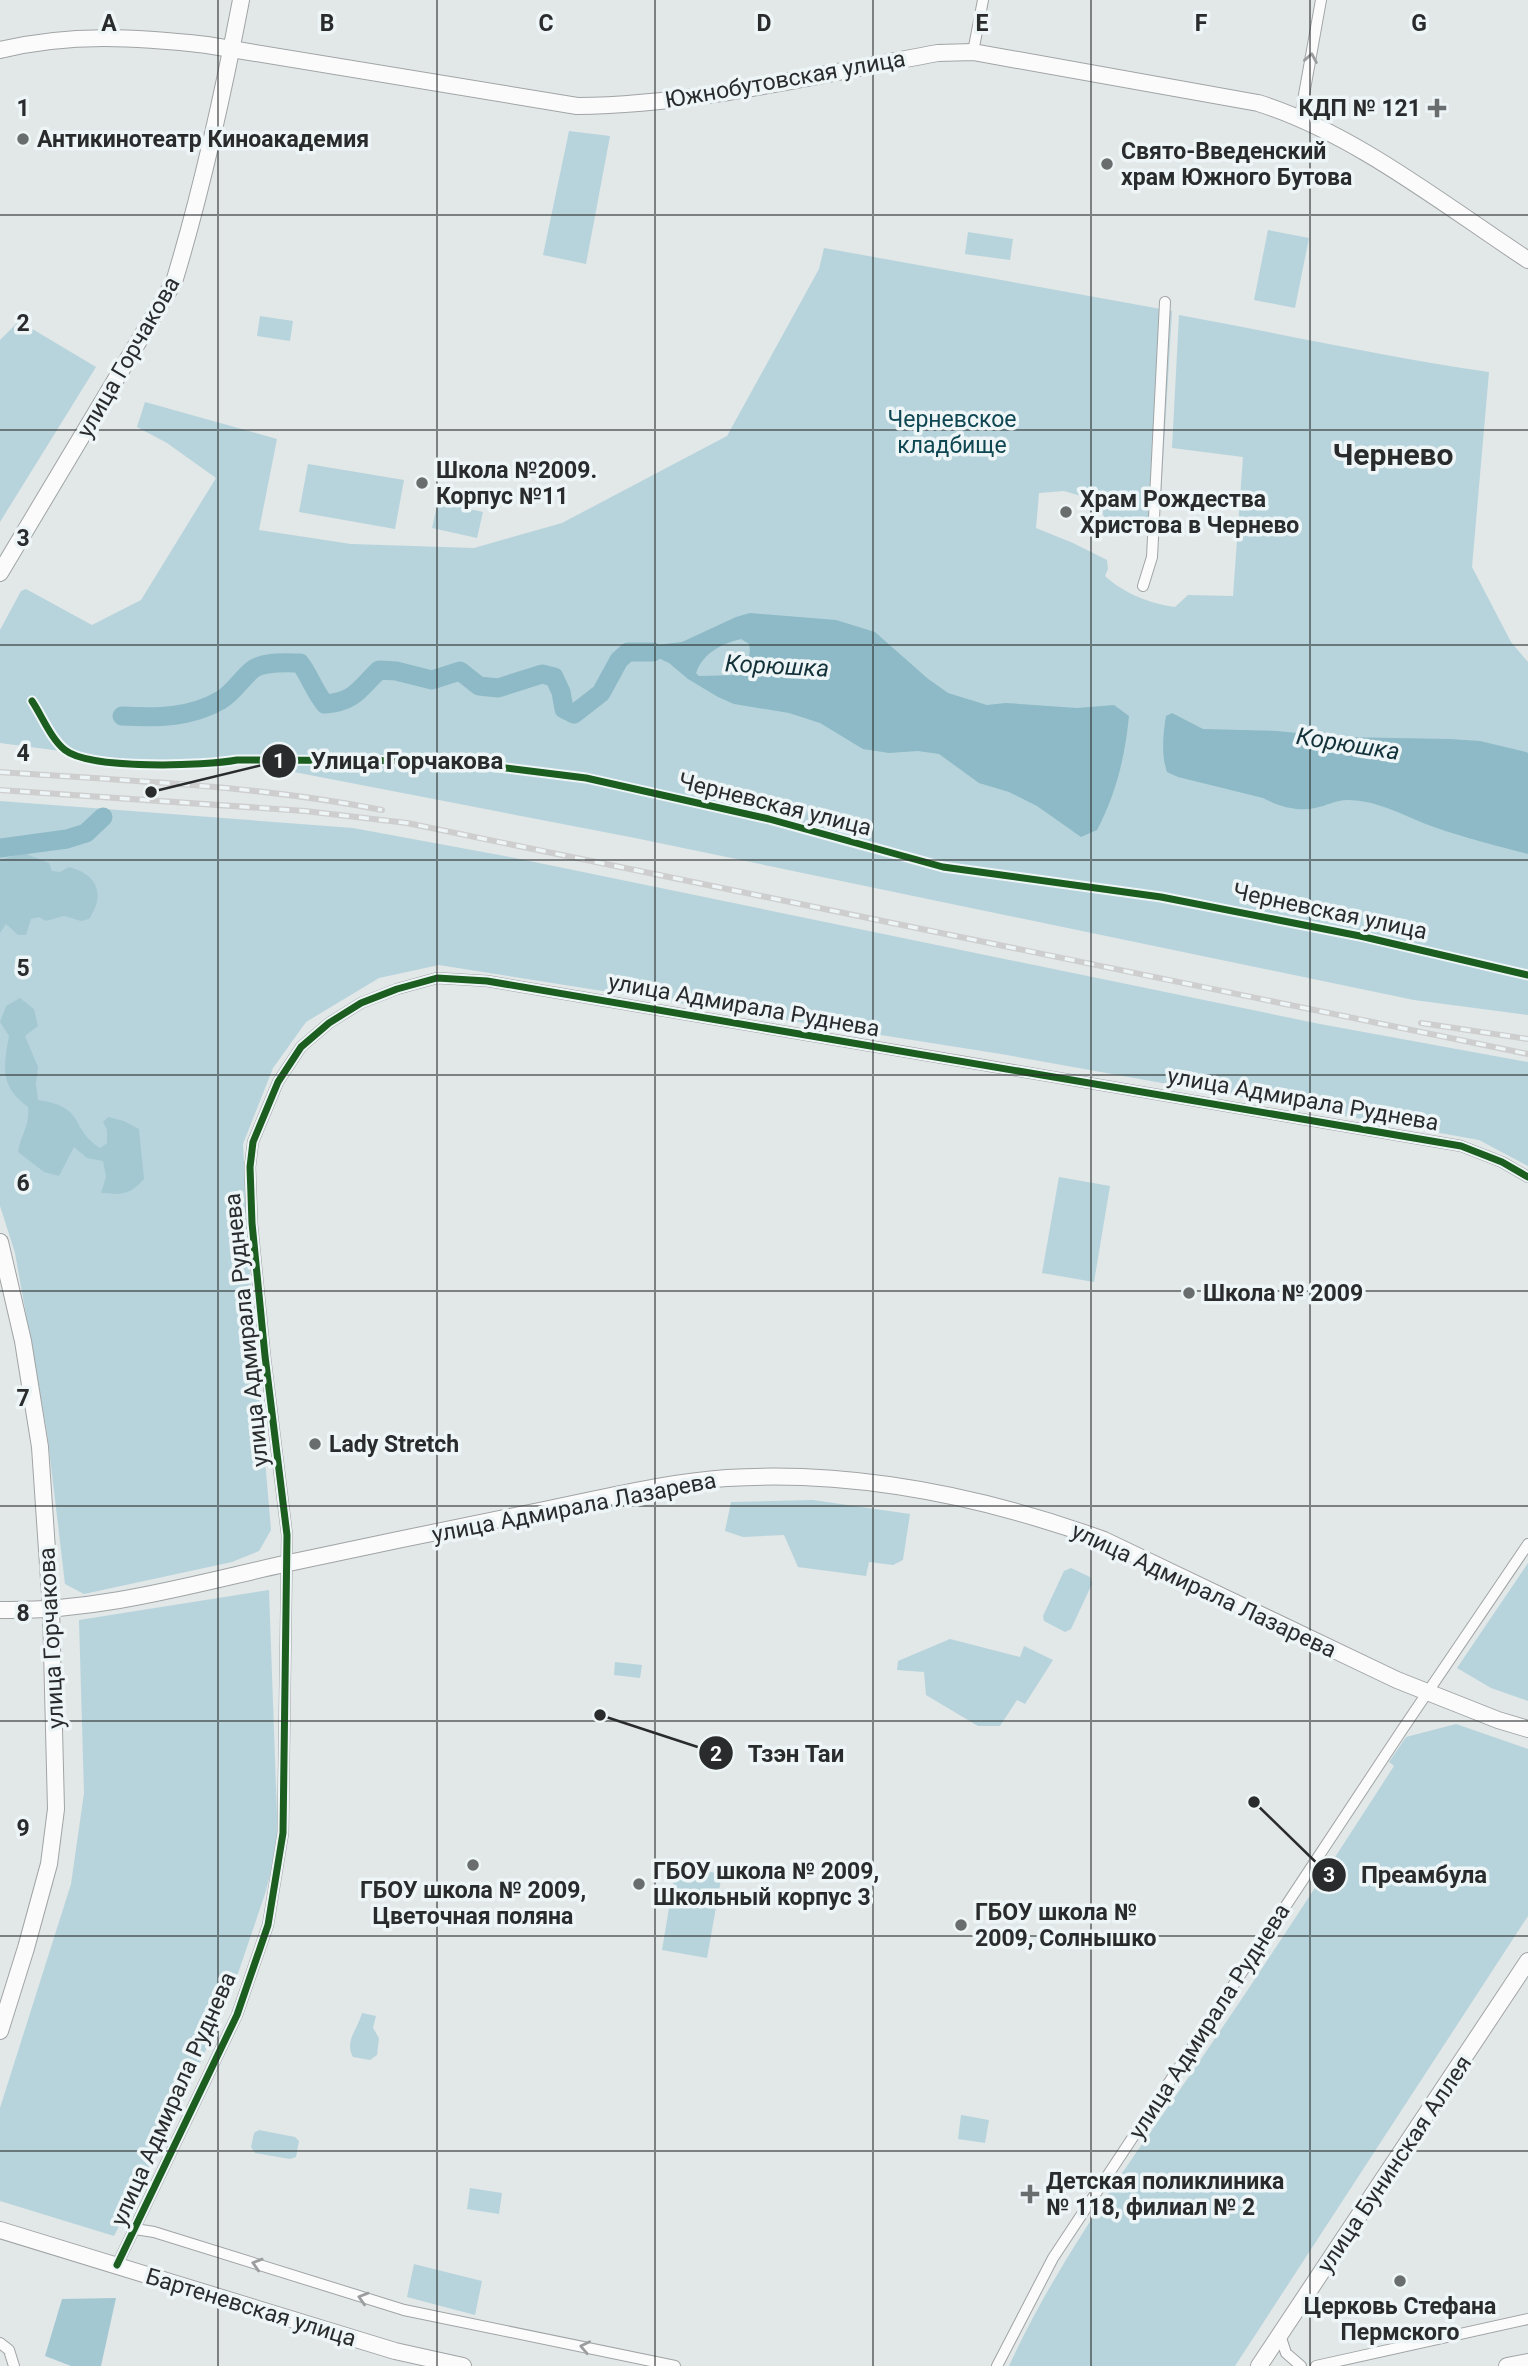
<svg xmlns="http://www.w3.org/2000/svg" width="1528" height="2366" font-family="Roboto,sans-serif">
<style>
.green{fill:#b7d4dc}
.forest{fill:#a4c8d2}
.water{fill:#8dbac6;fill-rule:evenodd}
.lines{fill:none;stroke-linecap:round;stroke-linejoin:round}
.river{stroke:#8dbac6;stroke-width:19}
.street-casing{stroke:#a1a4a5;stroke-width:12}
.secondary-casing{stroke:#a1a4a5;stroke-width:18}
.street{stroke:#fbfbfc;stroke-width:10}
.secondary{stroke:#fbfbfc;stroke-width:16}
.rail-casing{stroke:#cecece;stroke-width:6}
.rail{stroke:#eef5f7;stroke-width:3.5;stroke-dasharray:10;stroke-linecap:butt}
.cycleway-casing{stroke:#eef5f7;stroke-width:11}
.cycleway{stroke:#1b5e20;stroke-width:7}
.oneway{stroke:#9c9d9e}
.grid{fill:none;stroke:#292b2c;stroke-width:2;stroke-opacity:0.55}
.poi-dot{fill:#6a6d6e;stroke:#eef5f7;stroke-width:2.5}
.labels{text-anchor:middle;stroke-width:7;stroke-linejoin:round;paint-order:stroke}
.street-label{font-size:23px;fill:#292b2c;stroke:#eef5f7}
.poi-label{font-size:23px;font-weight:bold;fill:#292b2c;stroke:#eef5f7;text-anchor:start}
.park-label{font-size:23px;fill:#0e4652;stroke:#eef5f7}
.water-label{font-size:24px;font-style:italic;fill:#123139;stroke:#eef5f7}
.district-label{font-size:30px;font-weight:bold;fill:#292b2c;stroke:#eef5f7}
.grid-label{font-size:23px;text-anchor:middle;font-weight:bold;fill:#292b2c;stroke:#eef5f7;stroke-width:7;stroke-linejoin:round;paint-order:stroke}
.leader{fill:none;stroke:#292b2c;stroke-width:2.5}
.callout-dot{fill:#292b2c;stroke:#eef5f7;stroke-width:2.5}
.mark-label{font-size:21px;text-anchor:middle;font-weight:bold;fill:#fff}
.callout-label{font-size:24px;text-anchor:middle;font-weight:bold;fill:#292b2c;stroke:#eef5f7;stroke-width:7;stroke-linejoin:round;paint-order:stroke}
</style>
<rect width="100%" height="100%" fill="#e2e7e8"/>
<path class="green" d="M569 131 610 136 586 264 543 255Z
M1268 230 1309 238 1295 308 1254 300Z
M968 232 1013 239 1010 260 965 254Z
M824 248 1172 311 1159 529 1104 517 1098 501 1064 491 1039 493 1036 528 1073 543 1107 560 1108 569 1105 576C1123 593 1151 604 1175 607L1188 595 1233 596 1243 457 1172 448 1179 315C1283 334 1386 357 1489 372L1472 567 1511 642 1528 662V1015L1414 1000 635 838 263 766 214 761 122 759 0 743V630L21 591 26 589 92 625 141 600 216 478 167 443 137 427 145 402 277 439 259 530 351 544 474 548 562 523 727 436 819 269Z
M260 316 293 321 290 341 257 336Z
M19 321 96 367 0 522V340Z
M308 464 404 480 395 529 299 512Z
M438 502 483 512 477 538 432 528Z
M0 801 353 828 510 857 1320 1024 1528 1062V1166L1479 1140 1001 1054 439 965 379 978 306 1022 273 1068 243 1144 252 1307 271 1530 259 1551 232 1562 84 1594 65 1584 47 1432 15 1253 0 1206Z
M1059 1177 1110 1186 1094 1282 1042 1273Z
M813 1500 910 1514 903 1560 893 1565 869 1562 866 1576 798 1567 784 1535 743 1537 725 1531 731 1502Z
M1528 1563V1701L1491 1688 1457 1668Z
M1071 1568 1090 1577 1092 1584 1071 1629 1065 1632 1044 1621 1043 1616 1064 1571Z
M269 1590 278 1844 265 1894 233 1988 183 2102 114 2236 0 2201V2108L71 1884 84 1793 79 1620Z
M950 1639 1020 1657 1024 1646 1053 1660 1025 1704 1017 1700 1000 1726H978L926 1695 924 1672 897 1670 898 1661Z
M615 1662 642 1665 640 1678 614 1675Z
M1456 1724 1528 1749V1916L1235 2366H1009C1059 2257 1132 2160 1199 2062 1266 1964 1330 1865 1394 1766L1389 1762 1406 1737Z
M676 1866 722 1874 707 1958 662 1950Z
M362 2013 376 2016 373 2028 379 2038 377 2055 370 2060 353 2057C344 2041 358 2029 362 2013Z
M961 2115 989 2120 985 2143 958 2139Z
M259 2130 295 2137 299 2141 296 2157 290 2159 255 2153 251 2147 254 2133Z
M470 2188 502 2193 499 2214 467 2209Z
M414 2264 482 2281 475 2315 407 2297Z"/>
<path class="forest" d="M24 853 49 863 52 871 60 872 69 867C97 874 106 894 89 919L81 921 64 916 46 921 39 917 31 919 26 935H18L6 924 0 933V860Z
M20 998 34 1009 38 1026 25 1036 38 1067 36 1084 38 1100C87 1107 69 1128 100 1148L107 1143V1130L103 1122 108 1117 124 1121 139 1129 144 1179C130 1195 122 1195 101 1193L106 1177 103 1161 87 1158 74 1147 59 1176 44 1172 18 1152C21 1134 30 1126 28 1107 0 1086 3 1068 9 1036L0 1022 6 1006Z
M116 2298 101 2366H71L45 2356 62 2299Z"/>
<path class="water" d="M750 613 836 620 875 632 927 678 948 693 987 705 1006 703 1077 708 1114 705 1129 716C1125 757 1116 794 1097 830L1081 837 1037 806 1009 792 979 783 939 754 918 751 889 753 863 749 820 723 789 713 734 704 718 697 688 679 669 663 652 655 628 652 629 648 682 642 736 617ZM741 639 749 644C752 655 746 666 739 675L699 676 696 673C703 653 721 644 741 639Z
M1172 713 1203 729 1277 731 1339 737 1450 739 1480 741 1526 752 1528 753V854C1497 846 1465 838 1434 827 1405 817 1379 800 1347 800 1336 800 1326 806 1315 808 1298 812 1278 806 1263 798L1178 777 1167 772C1161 755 1163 734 1166 716Z"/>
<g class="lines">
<path class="river" d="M122 716C157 718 190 718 221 700 234 692 241 679 252 670 263 661 286 663 300 663 310 676 314 691 325 704 355 702 359 689 379 670L396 671 432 680 460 671 479 686 498 688 542 674 554 677 561 692 564 709 574 714 601 693 619 660 628 652H653
M0 848 67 839 86 833 103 817"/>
<g class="street-casing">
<path id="street" d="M973 52 983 0
M1300 117 1321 0
M1143 586 1152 557 1165 302
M135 2229 154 2232 404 2310 675 2366
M117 2265 237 2015 268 1925 283 1833 287 1535 265 1356 252 1223 250 1167 253 1142 278 1082 301 1047 329 1023 361 1003 397 989 437 978 487 981 1461 1146 1502 1162 1528 1177
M1281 2338 1286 2353 1301 2366
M0 2343 9 2350 14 2366
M997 2366 1053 2258 1402 1730 1528 1544
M1316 2366 1528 2319"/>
</g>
<g class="secondary-casing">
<path id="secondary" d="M0 50C71 33 135 37 207 45L577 106C697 105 819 74 938 53L973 52 1258 103C1354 133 1444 205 1528 260
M0 573 174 282C202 190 223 94 241 0
M0 1242 23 1341 40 1447 51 1609 56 1809 49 1864 26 1948 0 2031
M0 1610C97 1612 190 1585 284 1564 372 1545 461 1527 549 1509 608 1497 668 1482 727 1478 855 1470 985 1497 1104 1540L1397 1680 1498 1720 1528 1729
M0 2230 395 2351 463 2366
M1259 2366 1528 1961
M1507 2366 1528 2362"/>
</g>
<use href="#street" class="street"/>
<use href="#secondary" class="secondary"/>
<g class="rail-casing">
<path id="rail" d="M0 772C128 781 256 785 382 810
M0 790 305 811 407 823 1528 1054
M1421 1023 1528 1039"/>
</g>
<use href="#rail" class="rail"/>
<g class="cycleway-casing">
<path id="cycleway" d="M32 701C42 716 51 739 65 750 90 770 206 766 237 760L450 761 586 778 769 819 943 867 1161 897 1360 936 1528 975
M117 2265 237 2015 268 1925 283 1833 287 1535 265 1356 252 1223 250 1167 253 1142 278 1082 301 1047 329 1023 361 1003 397 989 437 978 487 981 1461 1146 1502 1162 1528 1177"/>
</g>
<use href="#cycleway" class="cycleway"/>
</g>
<defs><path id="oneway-chevron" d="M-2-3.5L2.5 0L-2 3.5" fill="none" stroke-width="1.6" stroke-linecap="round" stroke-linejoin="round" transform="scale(1.75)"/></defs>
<g class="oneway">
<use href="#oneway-chevron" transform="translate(1311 58) rotate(-80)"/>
<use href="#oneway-chevron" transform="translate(257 2264) rotate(-163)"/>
<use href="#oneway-chevron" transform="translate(363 2298) rotate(-163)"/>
<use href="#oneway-chevron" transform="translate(585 2347) rotate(-168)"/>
</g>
<path class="grid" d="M218 0V2366M437 0V2366M655 0V2366M873 0V2366M1091 0V2366M1310 0V2366M0 215H1528M0 430H1528M0 645H1528M0 860H1528M0 1075H1528M0 1291H1528M0 1506H1528M0 1721H1528M0 1936H1528M0 2151H1528"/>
<g class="poi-dot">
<path d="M1433.5 97.5h7v7h7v7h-7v7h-7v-7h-7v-7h7z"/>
<circle cx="23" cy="139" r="7"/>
<circle cx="1107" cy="164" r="7"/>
<circle cx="422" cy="483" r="7"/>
<circle cx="1066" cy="512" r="7"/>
<circle cx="1189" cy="1293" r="7"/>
<circle cx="315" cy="1444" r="7"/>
<circle cx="473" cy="1865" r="7"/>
<circle cx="639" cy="1884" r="7"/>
<circle cx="961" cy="1925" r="7"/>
<path d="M1026.5 2183.5h7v7h7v7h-7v7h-7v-7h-7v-7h7z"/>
<circle cx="1400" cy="2281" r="7"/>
</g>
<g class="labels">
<g class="street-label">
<text transform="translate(785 79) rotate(-10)" y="8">Южнобутовская улица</text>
<text transform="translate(128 357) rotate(-60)" y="8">улица Горчакова</text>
<text transform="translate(775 804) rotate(14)" y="8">Черневская улица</text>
<text transform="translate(1330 911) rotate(12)" y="8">Черневская улица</text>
<text transform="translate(744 1005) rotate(10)" y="8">улица Адмирала Руднева</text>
<text transform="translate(1303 1099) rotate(10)" y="8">улица Адмирала Руднева</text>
<text transform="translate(246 1330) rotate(-96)" y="8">улица Адмирала Руднева</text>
<text transform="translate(574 1507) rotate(-11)" y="8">улица Адмирала Лазарева</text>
<text transform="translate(1204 1590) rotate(25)" y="8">улица Адмирала Лазарева</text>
<text transform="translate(51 1638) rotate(-93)" y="8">улица Горчакова</text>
<text transform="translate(1209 2021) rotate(-57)" y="8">улица Адмирала Руднева</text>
<text transform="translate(173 2099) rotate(-66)" y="8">улица Адмирала Руднева</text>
<text transform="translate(1394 2164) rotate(-56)" y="8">улица Бунинская Аллея</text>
<text transform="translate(251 2307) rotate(17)" y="8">Бартеневская улица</text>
</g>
<g class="poi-label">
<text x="1421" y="116" text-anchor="end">КДП № 121</text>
<text x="37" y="147">Антикинотеатр Киноакадемия</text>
<text x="1121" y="159">Свято-Введенский<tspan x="1121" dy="26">храм Южного Бутова</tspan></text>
<text x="436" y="478">Школа №2009.<tspan x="436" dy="26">Корпус №11</tspan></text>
<text x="1080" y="507">Храм Рождества<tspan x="1080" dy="26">Христова в Чернево</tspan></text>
<text x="1203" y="1301">Школа № 2009</text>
<text x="329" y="1452">Lady Stretch</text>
<text x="653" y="1879">ГБОУ школа № 2009,<tspan x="653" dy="26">Школьный корпус 3</tspan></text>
<text x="473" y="1898" text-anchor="middle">ГБОУ школа № 2009,<tspan x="473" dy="26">Цветочная поляна</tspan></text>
<text x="975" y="1920">ГБОУ школа №<tspan x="975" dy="26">2009, Солнышко</tspan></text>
<text x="1046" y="2189">Детская поликлиника<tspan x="1046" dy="26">№ 118, филиал № 2</tspan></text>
<text x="1400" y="2314" text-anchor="middle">Церковь Стефана<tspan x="1400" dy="26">Пермского</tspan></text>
</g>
<g class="park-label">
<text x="952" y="427">Черневское<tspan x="952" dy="26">кладбище</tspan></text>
</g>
<g class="water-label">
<text transform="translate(777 666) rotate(3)" y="8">Корюшка</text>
<text transform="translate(1348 744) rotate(9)" y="8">Корюшка</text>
</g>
<g class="district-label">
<text x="1393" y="465">Чернево</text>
</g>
</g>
<g class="grid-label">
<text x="109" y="31">A</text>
<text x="327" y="31">B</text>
<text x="546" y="31">C</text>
<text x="764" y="31">D</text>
<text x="982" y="31">E</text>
<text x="1201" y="31">F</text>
<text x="1419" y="31">G</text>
<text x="23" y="116">1</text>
<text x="23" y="331">2</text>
<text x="23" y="546">3</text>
<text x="23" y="761">4</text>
<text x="23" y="976">5</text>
<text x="23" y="1191">6</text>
<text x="23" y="1406">7</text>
<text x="23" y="1621">8</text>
<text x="23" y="1836">9</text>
</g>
<path class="leader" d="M151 792L279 761M600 1715L716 1753M1254 1802L1329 1875"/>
<g class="callout-dot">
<circle cx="151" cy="792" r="7"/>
<circle cx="600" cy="1715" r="7"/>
<circle cx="1254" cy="1802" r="7"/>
<circle cx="279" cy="761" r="18"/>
<circle cx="716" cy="1753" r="18"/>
<circle cx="1329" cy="1875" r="18"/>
</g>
<g class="mark-label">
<text x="279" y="768">1</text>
<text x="716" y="1761">2</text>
<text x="1329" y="1882">3</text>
</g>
<g class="callout-label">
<text x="407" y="769">Улица Горчакова</text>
<text x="796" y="1762">Тзэн Таи</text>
<text x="1424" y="1883">Преамбула</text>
</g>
</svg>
